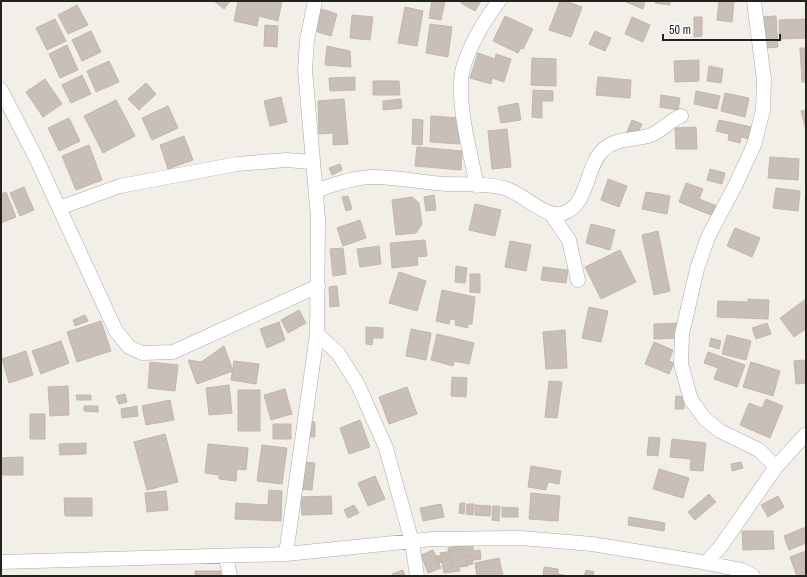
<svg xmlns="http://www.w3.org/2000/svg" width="807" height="577" font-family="'Archivo Narrow',sans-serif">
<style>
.building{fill:#c7bfb8;stroke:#c4b6ab}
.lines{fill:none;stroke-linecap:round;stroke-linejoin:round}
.street-casing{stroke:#a9a9a9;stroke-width:15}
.street{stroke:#fff;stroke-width:14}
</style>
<rect width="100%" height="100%" fill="#f2efe9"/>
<path class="building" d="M214 1H230L224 9Z
M238 1H282L278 21 259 16 257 26 234 21Z
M432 1H445L441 20 429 18Z
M462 1H481L475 11 461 3Z
M560 1H566L582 7 571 37 549 30Z
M624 1H645L643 9Z
M656 1H670V5L655 3Z
M719 1H734L732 22 717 20Z
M77 5 88 25 68 34 58 15Z
M405 7 423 11 417 46 398 43Z
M318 8 337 14 331 36 311 30Z
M352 15 373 17 370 40 350 38Z
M505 16 533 29 523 49 521 48 518 53 493 41Z
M776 16 778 47 765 48 762 17Z
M632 17 650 25 643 42 625 34Z
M694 17H702V36L694 37Z
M55 19 66 41 47 50 36 28Z
M806 19V38L780 39 779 20Z
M430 24 452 27 448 57 426 53Z
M265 25 278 26 277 47 264 46Z
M91 31 101 52 82 61 72 40Z
M595 31 611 38 605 51 589 44Z
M67 45 78 70 60 78 49 54Z
M327 46 350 51 351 67 325 65Z
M800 48H806V82H802Z
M478 53 495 59 496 54 511 59 504 82 492 78 491 84 470 78Z
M532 58 556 59V86L531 85Z
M699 60V81L675 82 674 61Z
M109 61 119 82 96 92 87 71Z
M709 66 723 69 721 83 707 81Z
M82 75 91 94 71 103 62 85Z
M355 77V90L330 91 329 78Z
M598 77 631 80 630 98 596 95Z
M45 79 62 104 43 117 26 92Z
M373 81H399L400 95H373Z
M146 83 156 94 139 110 128 99Z
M533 90 553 91V101H542V118L532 117Z
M696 91 720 96 717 109 694 104Z
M725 93 749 98 745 117 721 111Z
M661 95 680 98 678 110 660 107Z
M281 97 287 122 270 126 264 101Z
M344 99 348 144 333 145V133L319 134 318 101Z
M401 99 402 108 383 110V101Z
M116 100 135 136 103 153 84 116Z
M518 103 521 120 501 123 498 107Z
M168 106 178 128 152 140 142 118Z
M806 110V127H805L801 111Z
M431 116 461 118 459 144 430 142Z
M69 118 80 141 59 151 48 128Z
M413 119 423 120 422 145 412 144Z
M632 120 642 124 636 137 626 134Z
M719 120 752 127 749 139 741 137 740 143 728 140 729 134 716 131Z
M696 127 697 149H676L675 128Z
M507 129 511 167 492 169 488 131Z
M184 136 193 160 168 169 160 145Z
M89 145 102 180 76 190 62 156Z
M417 147 462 151 461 170 415 166Z
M770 157 799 159 798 180 768 178Z
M340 164 342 170 332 175 329 168Z
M710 169 725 173 722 184 707 180Z
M608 179 627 186 619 207 601 200Z
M686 183 703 189 699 199 717 206 713 216 679 202Z
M24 187 34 210 20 216 10 193Z
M776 188 800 191 798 211 773 208Z
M6 192 16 217 1 223V194Z
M646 192 670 196 667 214 642 209Z
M434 195 436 210 426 211 424 197Z
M348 196 352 209 346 211 342 197Z
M412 197 419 203 422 224 416 233 396 235 392 200Z
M475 204 501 210 495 236 469 230Z
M360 220 366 238 343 246 337 228Z
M591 224 615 230 610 250 586 243Z
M735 228 760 238 752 257 727 246Z
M658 231 670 291 654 295 642 235Z
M425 240 427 256 417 257 418 265 392 268 390 243Z
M510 241 531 245 526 271 505 267Z
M379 246 381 264 360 267 357 249Z
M343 248 346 274 333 276 330 249Z
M620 250 636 282 601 299 585 267Z
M456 266 467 268 465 283 455 282Z
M543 267 568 270 566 283 541 280Z
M399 272 426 281 417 311 389 303Z
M470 274H480V293L470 292Z
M337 286 339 306 330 307 329 287Z
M442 290 475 297 472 324H468V328L455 325 456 320 450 319 449 324 436 321Z
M748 299 769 300 768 319 717 317 718 301 748 302Z
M806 299V329L794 337 780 318Z
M589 307 608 311 601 342 582 338Z
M299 310 306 323 288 333 281 320Z
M85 315 88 321 75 326 73 320Z
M101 321 111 351 77 362 67 332Z
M279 322 285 340 267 348 260 329Z
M680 323V338L654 339V324Z
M767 323 771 334 756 339 752 328Z
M366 327 383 328V338H373L372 345 366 344Z
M411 329 431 333 426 360 406 356Z
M565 330 567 368 546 369 543 332Z
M437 334 474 343 469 364 454 361 453 366 431 360Z
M727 335 751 341 746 360 722 354Z
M711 338 721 341 719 349 709 346Z
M61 341 69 363 41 374 32 351Z
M654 342 673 350 669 361 674 363 669 374 645 364Z
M224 346 233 371 197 384 188 360 201 362Z
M26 351 33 375 9 383 2 359Z
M708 352 745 365 737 387 714 379 718 368 704 363Z
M804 360 806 383 796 384 794 361Z
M234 361 259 364 256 384 231 380Z
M150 362 178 365 175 391 148 388Z
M751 362 780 371 773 396 743 387Z
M452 377 467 378 466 397 451 396Z
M549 381 562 382 557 418 545 417Z
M229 385 232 413 209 415 206 388Z
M68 386 69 415 50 416 48 387Z
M407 387 417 414 389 424 379 397Z
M285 389 292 414 271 420 264 395Z
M238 390H260V431H238Z
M125 394 127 402 119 404 116 396Z
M76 395H91V400H77Z
M676 396 684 397V409H675Z
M766 399 783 406 770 438 740 425 749 403 762 408Z
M170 400 174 420 146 425 142 406Z
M84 406H98V412L84 411Z
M137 406 138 416 122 418 121 409Z
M30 414H45V439H30Z
M360 420 370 447 349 454 340 428Z
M307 421 315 422V437H306Z
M273 424H291V439H273Z
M165 434 178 482 147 490 134 442Z
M649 437 660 438 658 456 647 455Z
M672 439 706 443 703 471 690 470 691 459 670 457Z
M86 443V454L60 455 59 444Z
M208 444 248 448 246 470 237 469 236 481 219 479V475L205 473Z
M262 445 287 448 282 484 257 481Z
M23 457V475H1V458Z
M303 462 315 463 312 490 300 489Z
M741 462 743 468 732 471 731 464Z
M531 466 561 471 559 484 548 482 546 490 528 487Z
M659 469 689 478 683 498 653 489Z
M375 476 385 499 368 506 358 483Z
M269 490 282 491 281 521 235 519 236 503 268 505Z
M166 491 168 510 147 512 145 493Z
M531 493 560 496 558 521 529 519Z
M709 494 716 502 695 520 688 512Z
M331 496 332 514 302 515 301 497Z
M778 496 784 507 768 517 761 505Z
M64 498H92V516H65Z
M460 503H465L464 514 459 513Z
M441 504 444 517 423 521 420 508Z
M467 504H474L473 515 466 514Z
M354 505 359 513 348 518 344 510Z
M475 505 491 506 490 516 475 515Z
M493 506H500L499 521 492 520Z
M502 507 518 508V517H502Z
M629 517 665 523 664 531 628 525Z
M806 527V543L789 550 784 536Z
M742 531H773L774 549 743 550Z
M472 544 474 551 480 550 481 559 467 561 468 566 452 568 448 548Z
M464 549 466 556 472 555 473 564 459 566 460 571 444 573 440 553Z
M433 550 441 568 428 573 421 555Z
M806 551V574L797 576 790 557Z
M446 555V561L437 563 436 556Z
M499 558 503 576H477L475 563Z
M544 567 558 569V574L569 576H543Z
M403 570 405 576H392V574Z
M586 570 594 572 593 576H584Z
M195 571H221V576H195Z"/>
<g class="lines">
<g class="street-casing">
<path id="street" d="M754 1 764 80 763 110 754 145 736 184 708 237 697 269 682 334 681 364 691 400 705 419 720 431 759 450 776 467
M1 90 37 160 116 331 129 347 142 353 173 352 318 286
M477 186C471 155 455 99 463 68 470 44 484 21 499 1
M316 191C334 184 354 177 374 177 399 177 423 183 447 184 466 185 488 183 507 189 524 195 545 217 561 214 589 207 585 167 603 150 616 137 634 141 651 135 662 131 670 120 681 116
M59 208 120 186 237 164 286 160 312 162
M551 214 569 240 578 280
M317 334 338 353 358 385 386 448 412 542 417 576
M286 554 317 334 318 218 305 70 307 40 315 1
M226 557 230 576
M1 562 286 554 433 539 521 538 592 544 696 561 742 570 753 576
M706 563 721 546 776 467 806 434"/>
</g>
<use href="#street" class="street"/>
</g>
<rect width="807" height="577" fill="none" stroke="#222222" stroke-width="4"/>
<path d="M663 34v6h117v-6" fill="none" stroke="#222222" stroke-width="2"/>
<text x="669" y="34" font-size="12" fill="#222222" stroke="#ffffff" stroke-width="3" paint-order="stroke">50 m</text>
</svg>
